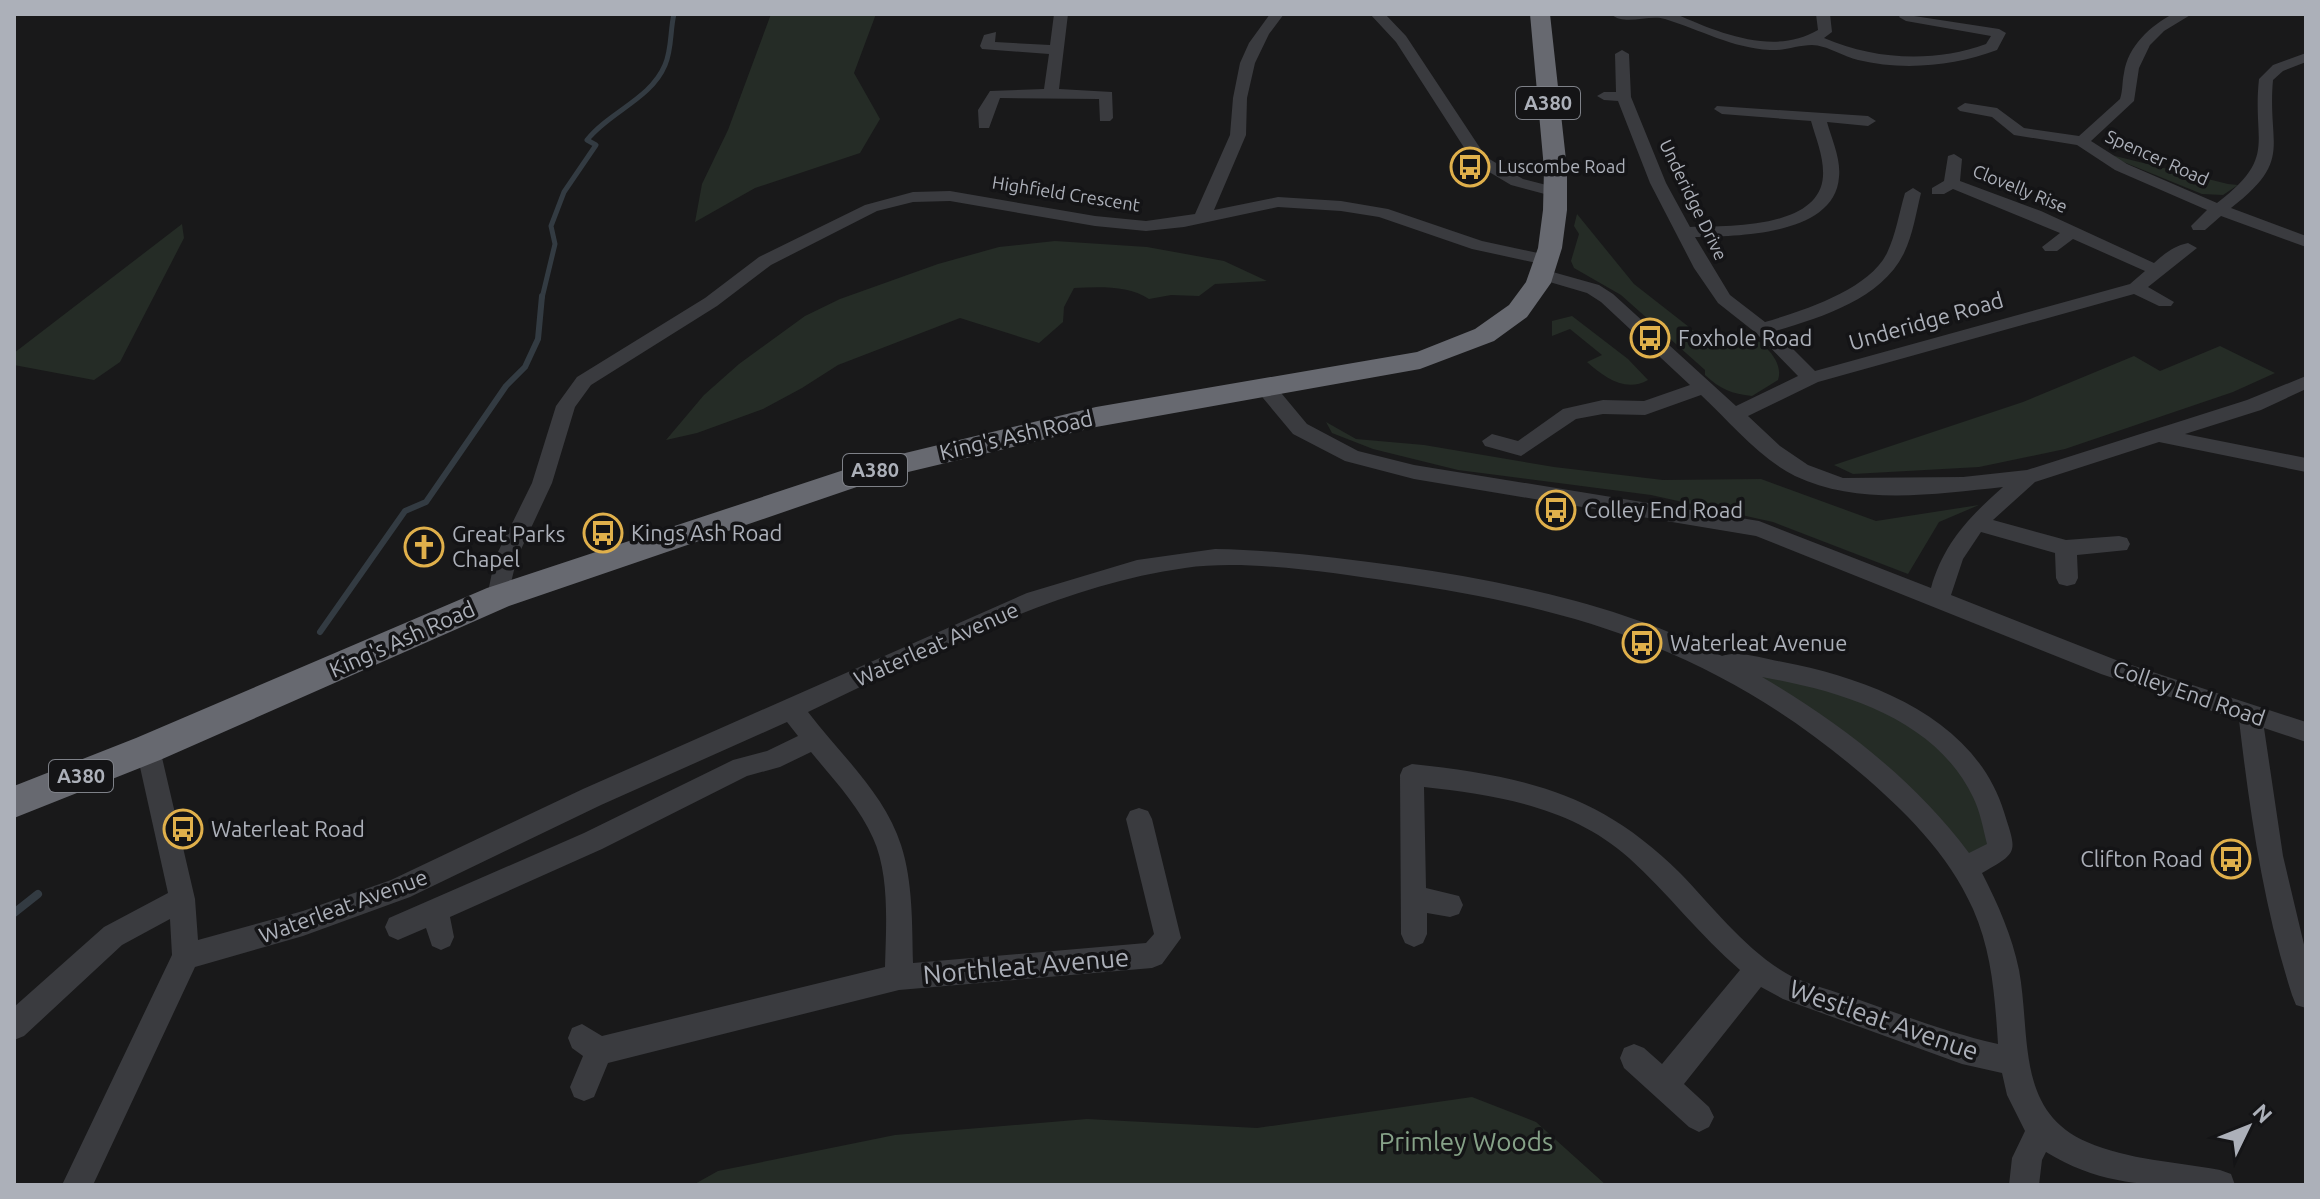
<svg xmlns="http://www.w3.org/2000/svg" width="2320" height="1199" font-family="Ubuntu,sans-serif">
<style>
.green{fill:#252c26}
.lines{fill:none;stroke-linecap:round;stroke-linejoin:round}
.stream-far2{stroke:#333b42;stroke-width:5}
.stream-far1{stroke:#333b42;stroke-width:6}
.stream{stroke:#333b42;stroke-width:8}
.minor{fill:#3a3b3f;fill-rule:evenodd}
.highway{fill:#676970;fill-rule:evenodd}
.labels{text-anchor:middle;stroke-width:7;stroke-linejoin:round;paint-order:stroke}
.far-street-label{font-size:18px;fill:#acb0b9;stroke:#141416}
.far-poi-label{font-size:18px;fill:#acb0b9;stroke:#141416;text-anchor:start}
.shield{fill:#141416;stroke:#7e8188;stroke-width:2}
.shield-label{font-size:20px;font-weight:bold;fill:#acb0b9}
.street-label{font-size:22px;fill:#acb0b9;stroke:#141416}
.poi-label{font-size:22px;fill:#acb0b9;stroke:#141416;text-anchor:start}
.near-street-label{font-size:26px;fill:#acb0b9;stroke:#141416}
.near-park-label{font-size:26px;fill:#86a288;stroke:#141416}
</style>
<rect width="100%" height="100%" fill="#19191a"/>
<path class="green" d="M771 14H876L854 73 880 119 860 153 755 188 695 222 702 184 728 130Z
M2099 152 2228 184 2238 185 2223 195 2202 194Z
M1577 214 1634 284 1712 345 1742 332C1759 338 1785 360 1778 380L1752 396C1732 394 1720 389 1705 375V370L1621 295 1574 268 1571 261 1579 234 1574 226Z
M182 224 184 238 120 362 94 380 14 365V353Z
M1055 241 1147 247 1224 261 1267 281 1215 284 1199 296 1171 295 1149 299C1128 285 1099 287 1074 288L1064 307 1063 322 1039 343 960 318 838 365 802 388 763 409 697 433 666 440 704 395 739 364 805 316 840 299 938 264 999 247Z
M1572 316 1628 359 1648 380C1625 393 1604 377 1587 362L1602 355 1570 329 1552 336V321Z
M2220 346 2275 373 2233 392 2065 449 1979 467 1853 474 1834 465 2023 402 2134 356 2160 371Z
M1326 422 1356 439 1424 445 1554 467 1663 480 1761 479 1876 521 1979 505 1939 522 1908 574 1773 522 1651 495 1458 470 1373 449 1332 433Z
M1720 662 1850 687 1959 758 2001 849 1968 867 1917 809Z
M1472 1097 1536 1122 1606 1185H693L718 1171 895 1135 1087 1119 1257 1128Z"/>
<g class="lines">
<path class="stream-far2" d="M542 298 555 244 551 226 564 192 596 145 587 140C609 112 651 99 665 65 672 49 670 30 674 14"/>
<path class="stream-far1" d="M320 632 405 511 426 502 506 386 525 367 538 339 542 296"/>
<path class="stream" d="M14 913 38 894"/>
<path class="minor" d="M1054 14H1068L1059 89 1112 92 1113 118 1110 121H1100L1099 99 1000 98 989 128H979L978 110 990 91 1044 89 1049 54 982 49 980 46 984 35 996 32 995 42 1050 45Z
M1270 14H1284L1269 34 1255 63 1247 98 1246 135 1214 210 1278 197 1341 201 1388 209 1482 241 1552 256 1555 260 1552 264 1546 265 1472 249 1379 217 1341 211 1278 207 1184 227 1146 231 1095 226 950 201 913 202 877 211 771 265 717 306 591 385 575 407 552 483 517 558 506 603 498 606 490 603 487 597 495 558 532 483 556 406 577 377 705 298 759 257 865 205 913 192 950 191 1095 216 1146 221 1195 214 1230 135 1233 98 1240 63 1249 43Z
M1370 14H1385L1406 36 1486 157 1523 179 1562 189V195L1556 197 1511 185 1474 163 1396 42Z
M1676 14C1719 33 1774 56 1818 30L1816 14H1830L1832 32 1824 38C1875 60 1934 63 1986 44L1991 36 1906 21 1899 17 1901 14 1999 29 2006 33 1997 50C1955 66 1903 71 1858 60 1845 57 1826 45 1812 45 1798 45 1785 51 1770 50 1732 48 1701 30 1665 19 1649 14 1626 26 1612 15Z
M2173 14H2192L2164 31 2150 45 2139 68 2134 101 2091 141 2127 164 2217 203C2278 156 2252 144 2259 79L2273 65 2306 53V62L2283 71 2273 80C2267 147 2294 159 2231 208L2306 236V247L2221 216 2205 230H2193L2191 226 2207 210 2115 170 2077 145 2014 135 1992 117 1960 111 1957 108 1965 103 1997 108 2024 128 2079 136 2120 99C2123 90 2122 82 2124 73 2128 46 2150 26 2173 14Z
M1622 50 1629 54 1631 97 1666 183 1690 227C1727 226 1820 229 1823 176 1824 157 1816 139 1811 121L1722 114 1714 109 1717 106 1868 116 1876 121 1868 126 1827 122C1832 140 1841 159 1839 177 1835 236 1736 236 1695 237L1730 295 1765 322C1802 311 1869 290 1887 253 1896 234 1899 213 1905 193L1913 188 1921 193C1916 213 1913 234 1904 253 1882 299 1820 318 1775 331L1815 371 2130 284 2145 271 2073 239 2057 251H2045L2042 247 2060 233 1953 189 1944 194H1932V188L1944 181 1948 156 1954 154 1962 159 1960 181 2041 211 2154 263C2165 253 2174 246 2188 243L2197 248 2148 287 2174 302 2171 306H2159L2134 294 1818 382 1748 416 1780 446 1808 465 1843 478 1963 477 2027 470 2247 400 2306 376V389L2261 410 2185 434 2306 458V472L2159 442 2035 482 1993 520 2066 540 2119 536 2127 538 2130 544 2127 550 2077 555 2078 578 2075 584 2067 586 2059 584 2056 578 2055 553 1981 532 1963 559 1951 595 2116 660 2306 722V742L2264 728 2283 856 2306 953V1008L2296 1005 2292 995C2263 905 2250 813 2239 720L2101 674 1756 536 1414 479 1345 461 1293 434 1258 392 1256 387 1258 382H1272L1307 424 1358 451 1414 465 1759 521 1931 588C1943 544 1970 516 2003 487 1936 494 1858 506 1795 476 1759 458 1730 422 1701 395L1645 415 1603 414 1576 419 1521 456 1485 446 1482 441 1492 434 1518 441 1563 409 1603 400 1644 401 1690 385 1601 302 1587 293 1536 278 1533 274 1542 269 1599 285 1613 294 1736 406 1798 376 1756 333 1718 303 1694 268 1650 183 1618 101 1604 100 1597 96 1604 92H1616L1615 54Z
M1215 549C1276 550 1338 558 1399 566 1510 582 1621 605 1722 656 1739 650 1765 659 1783 662 1871 679 1975 718 2004 812 2017 853 2019 852 1982 873 1998 904 2012 936 2019 970 2031 1034 2015 1111 2087 1142 2128 1160 2177 1162 2220 1170L2231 1174 2235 1185C2164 1185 2110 1191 2046 1152L2042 1160 2039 1185H2009L2012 1158 2025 1131 2007 1095 2002 1073 1962 1064 1783 999 1761 987 1684 1084 1709 1107 1714 1117 1709 1127 1699 1132 1689 1127 1624 1068 1620 1058 1624 1048 1634 1044 1644 1048 1662 1064 1740 970C1700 936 1668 893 1629 858 1572 807 1497 795 1424 787L1426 888 1459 896 1463 905 1459 914 1450 917 1427 913V934L1423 943 1414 947 1405 943 1401 934 1400 775 1403 768 1412 764C1522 776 1599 792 1680 873 1714 908 1748 953 1791 976 1810 985 1834 991 1854 998 1902 1015 1949 1033 1998 1044 1995 998 1992 952 1973 909 1948 853 1904 810 1858 771 1716 651 1575 608 1395 582 1333 573 1247 559 1185 568 1050 587 930 655 808 712 840 754 885 794 901 845 913 882 912 924 913 963L1146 943 1154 934 1126 819 1130 811 1139 808 1148 811 1152 819 1181 938 1162 964 1152 968 899 990 608 1063 594 1097 584 1101 574 1097 570 1087 583 1056 572 1048 568 1038 572 1028 582 1024 602 1036 885 967C886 927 890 875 873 838 859 806 833 779 811 752L780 767 747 776 602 849 450 917 454 937 450 946 441 950 432 946 426 928 398 940 389 936 385 927 389 918 584 833 733 760 767 751 798 736 787 722 601 805 410 897 303 936 195 967 93 1185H62L172 955 170 919 122 945 24 1036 14 1040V1007L104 927 168 893 136 749 139 742 148 739 157 742 160 749 195 899 198 940 303 911 391 880 583 789 1027 593 1137 560ZM1762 677C1841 691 1935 718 1973 797 1980 811 1983 828 1987 844L1969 853C1915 780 1840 723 1762 677Z"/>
<path class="highway" d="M1530 14H1550L1567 169V210L1562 248 1551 283 1527 317 1494 341 1420 369 1096 427 883 478 509 606 160 760 14 818V786L136 738 487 588 868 462 1096 407 1417 352 1475 329 1509 305 1526 282 1538 248 1543 210 1544 169Z"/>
</g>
<defs>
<g id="bus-ring" transform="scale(2)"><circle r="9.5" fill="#141416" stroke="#e0b04b" stroke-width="1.5"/><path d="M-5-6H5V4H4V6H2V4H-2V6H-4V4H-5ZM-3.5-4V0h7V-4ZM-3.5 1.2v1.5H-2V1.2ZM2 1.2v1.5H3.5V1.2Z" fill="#e0b04b"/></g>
<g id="church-ring" transform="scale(2)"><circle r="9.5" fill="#141416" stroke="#e0b04b" stroke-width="1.5"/><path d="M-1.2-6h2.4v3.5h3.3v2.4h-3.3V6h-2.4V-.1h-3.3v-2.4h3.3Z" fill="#e0b04b"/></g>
</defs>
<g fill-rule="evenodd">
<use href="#bus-ring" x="1470" y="167"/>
<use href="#bus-ring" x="1650" y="338"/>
<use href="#bus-ring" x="1556" y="510"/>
<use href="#bus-ring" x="603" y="533"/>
<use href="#church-ring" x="424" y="547"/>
<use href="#bus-ring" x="1642" y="643"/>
<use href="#bus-ring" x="183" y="829"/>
<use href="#bus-ring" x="2231" y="859"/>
</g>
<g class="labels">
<g class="far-street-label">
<text transform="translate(2157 158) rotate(24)" y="6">Spencer Road</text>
<text transform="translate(2020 189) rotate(22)" y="6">Clovelly Rise</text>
<text transform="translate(1066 194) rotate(9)" y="6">Highfield Crescent</text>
<text transform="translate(1693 200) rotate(64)" y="6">Underidge Drive</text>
</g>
<g class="far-poi-label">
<text x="1498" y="173">Luscombe Road</text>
</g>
<g class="shield">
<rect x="1516" y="87" width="64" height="32" rx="6"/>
<rect x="843" y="454" width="64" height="32" rx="6"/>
<rect x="49" y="760" width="64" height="32" rx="6"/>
</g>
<g class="shield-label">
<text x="1548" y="110">A380</text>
<text x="875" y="477">A380</text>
<text x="81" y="783">A380</text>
</g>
<g class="street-label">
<text transform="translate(1926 321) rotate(-16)" y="8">Underidge Road</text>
<text transform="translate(1016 435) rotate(-13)" y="8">King's Ash Road</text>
<text transform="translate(402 639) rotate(-24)" y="8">King's Ash Road</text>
<text transform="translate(936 644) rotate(-24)" y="8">Waterleat Avenue</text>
<text transform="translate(2189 693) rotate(19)" y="8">Colley End Road</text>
<text transform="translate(343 906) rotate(-20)" y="8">Waterleat Avenue</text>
</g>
<g class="poi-label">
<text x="1678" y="346">Foxhole Road</text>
<text x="1584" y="518">Colley End Road</text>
<text x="631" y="541">Kings Ash Road</text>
<text x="452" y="542">Great Parks<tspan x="452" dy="25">Chapel</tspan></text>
<text x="1670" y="651">Waterleat Avenue</text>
<text x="211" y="837">Waterleat Road</text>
<text x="2203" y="867" text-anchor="end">Clifton Road</text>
</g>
<g class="near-street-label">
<text transform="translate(1026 966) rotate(-5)" y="9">Northleat Avenue</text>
<text transform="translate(1884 1020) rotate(19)" y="9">Westleat Avenue</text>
</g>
<g class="near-park-label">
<text x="1466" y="1151">Primley Woods</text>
</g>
</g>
<rect width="2320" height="1199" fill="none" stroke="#acb0b9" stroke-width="32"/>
<g transform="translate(2248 1127) rotate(47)" stroke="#141416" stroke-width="6" paint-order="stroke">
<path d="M0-6L14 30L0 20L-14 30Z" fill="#acb0b9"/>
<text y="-12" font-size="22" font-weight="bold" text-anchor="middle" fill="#acb0b9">N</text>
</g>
</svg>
